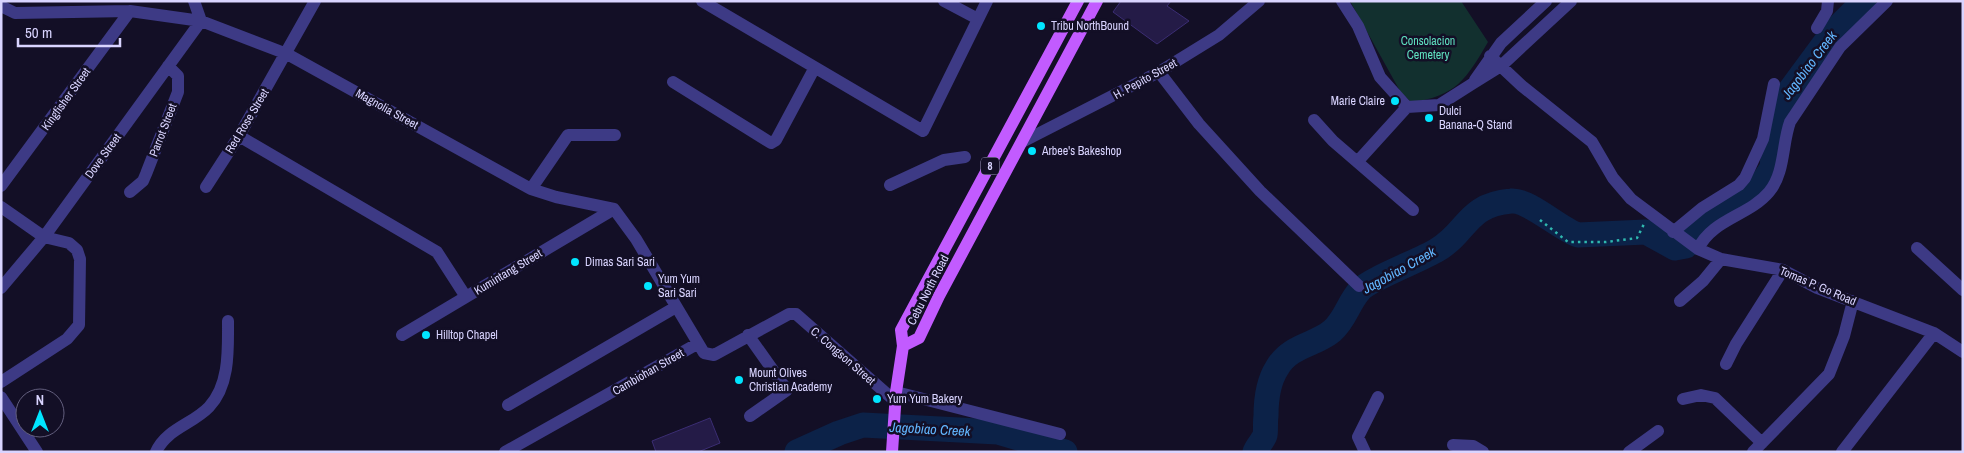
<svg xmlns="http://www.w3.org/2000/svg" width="1964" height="453" font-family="'Archivo Narrow',sans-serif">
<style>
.green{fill:#12302f}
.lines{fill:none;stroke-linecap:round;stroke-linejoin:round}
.river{stroke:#0c2248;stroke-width:25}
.building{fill:#241b47;stroke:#3b2d73}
.path{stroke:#2fb8b0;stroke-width:2.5;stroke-dasharray:2.5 4;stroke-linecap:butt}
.minor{stroke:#3d3a85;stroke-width:12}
.major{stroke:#c25bff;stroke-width:12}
.poi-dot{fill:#00e5ff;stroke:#130f26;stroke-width:2}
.labels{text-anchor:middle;stroke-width:5;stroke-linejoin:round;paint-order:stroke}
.shield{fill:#130f26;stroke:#9e99be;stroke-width:1}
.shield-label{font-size:11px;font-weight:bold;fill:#d9d4ff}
.poi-label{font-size:12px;fill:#d9d4ff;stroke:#130f26;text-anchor:start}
.park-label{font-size:12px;fill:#5fe0c0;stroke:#130f26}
.street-label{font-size:12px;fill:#d9d4ff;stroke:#130f26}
.water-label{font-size:14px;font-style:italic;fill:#62b6ff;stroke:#130f26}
</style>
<rect width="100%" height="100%" fill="#130f26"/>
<path class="green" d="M1350 1H1461L1488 42C1467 78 1456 97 1411 102L1400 91Z"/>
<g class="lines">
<path class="river" d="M797 452 839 433 863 425 998 432 1065 452
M1255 452C1257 446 1263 441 1265 435 1266 430 1265 422 1266 416 1266 400 1268 382 1277 368 1290 345 1316 345 1332 331 1346 319 1348 303 1360 290 1370 279 1421 260 1437 250 1468 232 1466 205 1511 201 1528 199 1560 229 1578 235L1646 232 1675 248 1686 246 1700 228 1759 187 1772 168 1777 108 1833 32 1864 1"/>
</g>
<path class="building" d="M1121 1H1171L1167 6 1189 21 1157 44 1113 12Z
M710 418 720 443 698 452H656L652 441Z"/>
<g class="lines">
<path class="path" d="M1540 220 1568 242H1606L1637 238 1644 224"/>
<path class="minor" d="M194 1 201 21
M702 1 923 131 987 1
M944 1 978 19
M1342 1 1358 26 1380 77 1407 107 1439 105 1472 84 1501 66 1571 1
M1 6 15 13 130 11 201 21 287 54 531 189 556 197 614 209 636 239 704 353 714 355 789 314H796L895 401
M1817 28 1827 11 1828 1
M1490 56 1522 86 1592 142 1613 178 1631 199 1698 249 1721 259 1783 270 1817 288 1934 333 1963 352
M1159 72 1199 124 1260 191 1359 286
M1475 80 1501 43 1546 1
M673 82 771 143 776 140 814 69
M1314 120 1333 141 1413 210
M239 136 437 252 466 297
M1022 142 1159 72 1219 35 1259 1
M1358 161 1407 107
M890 185 944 160 965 157
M1 186 130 11
M206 187 239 136 315 1
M531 189 568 135H615
M130 192 143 181 146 174 178 92V76L168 66
M1 207 44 237 69 243 77 250 80 259 79 325 67 339 1 382
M1673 232 1702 208 1739 185 1745 178 1763 139 1774 84
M1917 248 1963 290
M1698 249C1712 219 1749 216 1769 192 1785 173 1782 144 1790 122L1840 47 1887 1
M1 288 44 237 201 21
M1680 301 1703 281 1721 259
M402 335 614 209
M748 335 787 390 750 416
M1726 364 1736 344 1783 270
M896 392 1060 434
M1 397 37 452
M1683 399 1701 395 1715 398 1762 443
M508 405 676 307
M1453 445 1473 446 1483 452
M156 452C166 429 193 424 209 407 230 385 228 349 228 321
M505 452 697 344
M1365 452 1358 437 1378 397
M1629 452 1658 431
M1753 452 1829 374 1844 336 1853 301
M1842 452 1934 333"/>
<path class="major" d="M903 346 919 338 939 296 1097 1
M892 452 896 392 903 346 901 330 1078 1"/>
</g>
<g class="poi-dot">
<circle cx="1041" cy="26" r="5"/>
<circle cx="1395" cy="101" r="5"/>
<circle cx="1429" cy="118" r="5"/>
<circle cx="1032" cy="151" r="5"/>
<circle cx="575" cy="262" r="5"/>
<circle cx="648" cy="286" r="5"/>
<circle cx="426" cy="335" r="5"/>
<circle cx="739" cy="380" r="5"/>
<circle cx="877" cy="399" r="5"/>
</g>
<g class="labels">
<rect class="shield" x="981" y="157.5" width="18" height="17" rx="4"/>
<g class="shield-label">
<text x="990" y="170">8</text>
</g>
<g class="poi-label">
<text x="1051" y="30">Tribu NorthBound</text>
<text x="1385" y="105" text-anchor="end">Marie Claire</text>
<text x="1439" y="115">Dulci<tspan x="1439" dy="14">Banana-Q Stand</tspan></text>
<text x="1042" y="155">Arbee's Bakeshop</text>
<text x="585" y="266">Dimas Sari Sari</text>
<text x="658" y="283">Yum Yum<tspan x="658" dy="14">Sari Sari</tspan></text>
<text x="436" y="339">Hilltop Chapel</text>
<text x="749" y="377">Mount Olives<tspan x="749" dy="14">Christian Academy</tspan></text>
<text x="887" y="403">Yum Yum Bakery</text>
</g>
<g class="park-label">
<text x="1428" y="45">Consolacion<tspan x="1428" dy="14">Cemetery</tspan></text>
</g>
<g class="street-label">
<text transform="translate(1145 79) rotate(-29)" y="4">H. Pepito Street</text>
<text transform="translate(66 99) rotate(-54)" y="4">Kingfisher Street</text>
<text transform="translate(387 109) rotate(29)" y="4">Magnolia Street</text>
<text transform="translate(247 121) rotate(-59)" y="4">Red Rose Street</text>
<text transform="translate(163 130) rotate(-69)" y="4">Parrot Street</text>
<text transform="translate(103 156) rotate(-54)" y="4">Dove Street</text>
<text transform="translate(508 272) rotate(-31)" y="4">Kumintang Street</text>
<text transform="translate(1818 286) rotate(23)" y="4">Tomas P. Go Road</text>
<text transform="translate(928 290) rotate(-63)" y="4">Cebu North Road</text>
<text transform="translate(843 356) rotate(41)" y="4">C. Congson Street</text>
<text transform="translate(648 372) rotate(-30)" y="4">Cambiohan Street</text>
</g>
<g class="water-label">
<text transform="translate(1809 65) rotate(-53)" y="5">Jagobiao Creek</text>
<text transform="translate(1399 270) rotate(-29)" y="5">Jagobiao Creek</text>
<text transform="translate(930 429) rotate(3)" y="5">Jagobiao Creek</text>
</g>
</g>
<rect width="1964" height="453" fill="none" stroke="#d9d4ff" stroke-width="5"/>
<g transform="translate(40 413)"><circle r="24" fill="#130f26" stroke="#625e7d"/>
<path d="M0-4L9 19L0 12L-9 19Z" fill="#00e5ff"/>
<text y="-8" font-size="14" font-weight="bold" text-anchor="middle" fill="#d9d4ff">N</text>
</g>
<path d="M18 38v8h102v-8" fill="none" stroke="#d9d4ff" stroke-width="2.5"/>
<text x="25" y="38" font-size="15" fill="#d9d4ff" stroke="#130f26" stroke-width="4" paint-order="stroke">50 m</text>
</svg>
